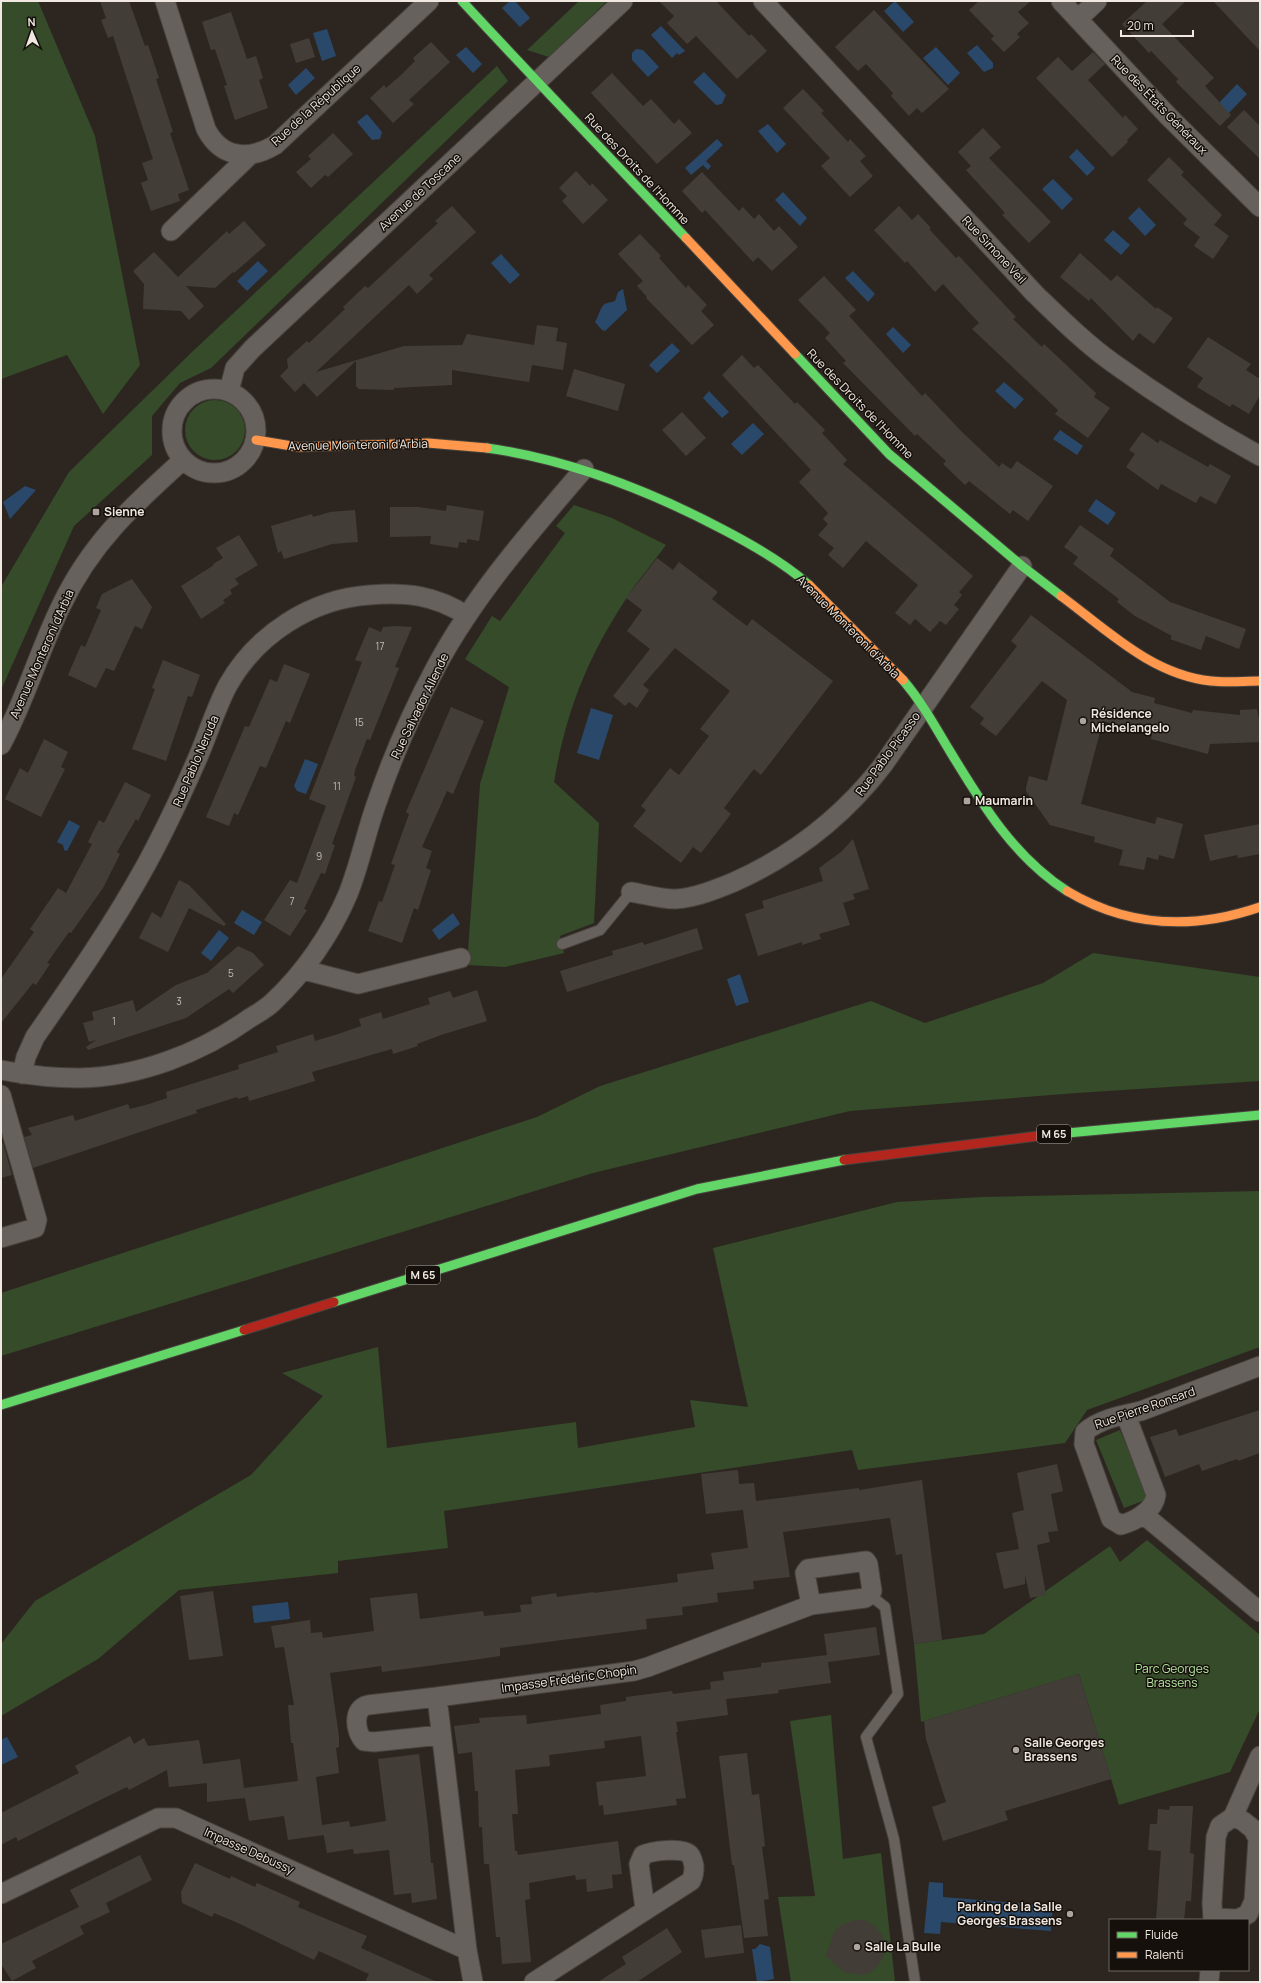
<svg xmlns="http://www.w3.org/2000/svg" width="1261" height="1983" font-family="Manrope,sans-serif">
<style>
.green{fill:#354b29}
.water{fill:#2a496a}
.building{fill:#433d38}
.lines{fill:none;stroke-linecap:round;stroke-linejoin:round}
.lane-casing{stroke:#48423d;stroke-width:12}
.street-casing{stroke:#48423d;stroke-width:21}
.fast-casing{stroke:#48423d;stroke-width:11}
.slow-casing{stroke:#48423d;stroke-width:11}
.jam-casing{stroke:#48423d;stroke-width:11}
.lane{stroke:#66615c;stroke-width:10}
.street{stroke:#66615c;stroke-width:19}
.fast{stroke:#63d668;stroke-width:9}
.slow{stroke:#ff974d;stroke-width:9}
.jam{stroke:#b3261e;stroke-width:9}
.poi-dot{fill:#aca49d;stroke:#15100b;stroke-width:1.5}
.labels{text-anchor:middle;stroke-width:3;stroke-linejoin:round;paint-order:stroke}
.number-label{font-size:10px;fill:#c5bdb7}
.shield{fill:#15100b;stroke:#aea7a1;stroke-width:1}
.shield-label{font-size:11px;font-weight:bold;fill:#f0e8e1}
.street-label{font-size:12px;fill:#f0e8e1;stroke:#15100b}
.poi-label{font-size:12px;font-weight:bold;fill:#f0e8e1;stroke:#15100b;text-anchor:start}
.park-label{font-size:12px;fill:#b3e39f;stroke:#15100b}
</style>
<rect width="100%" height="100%" fill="#2d2620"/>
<path class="green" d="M1 1H38L95 136 140 365 103 414 67 355 1 379Z
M579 1H607L549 57 527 50Z
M497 66 508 81 211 368 180 383 152 416V455L74 526 1 690V587L69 472 193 351Z
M185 430a30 30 0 1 1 60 0a30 30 0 1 1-60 0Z
M574 505 612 518 666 545C653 563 638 580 626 599 587 658 566 712 554 782L599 823 594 923 560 936 564 953 505 967 467 965 480 784 509 687 465 659 492 616 500 621 565 533 556 526Z
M1093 953 1260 977V1081L1077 1093 850 1111 593 1173 1 1356V1293L537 1117 600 1086 871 1001 925 1023 1043 983Z
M1260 1191V1347L1087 1410 1065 1443 858 1470 852 1450 444 1511 448 1548 338 1561V1573L179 1590 98 1659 1 1716V1644L35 1601 251 1475 323 1396 282 1373 378 1347 387 1448 576 1422 578 1448 695 1427 690 1400 748 1407 713 1248 897 1202 982 1197Z
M1120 1430 1148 1499 1124 1508 1096 1440Z
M1147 1540 1260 1635V1709L1230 1772 1119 1805 1079 1674 921 1722 914 1644 984 1634 1110 1546 1120 1562Z
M831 1715 843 1859 881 1853 895 1982H791L778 1897 815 1896 790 1721Z"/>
<path class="water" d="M510 1H515L530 18 520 27 502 8Z
M895 1 914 22 903 32 884 11Z
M661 26 685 51 679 55 677 53 672 58 651 35Z
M327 29 336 56 322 61 313 33Z
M977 45 993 63V68L984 72 967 53Z
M466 47 482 64 473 73 456 55Z
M936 47 960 73 948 85 923 58Z
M636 49 643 50 659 67 648 77 632 60V53Z
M306 68 315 78 296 95 288 85Z
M704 72 726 95 722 104 716 105 693 82Z
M1237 84 1247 94 1228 114 1218 104Z
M367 114 382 132 380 139 372 140 357 122Z
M768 124 786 144 777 153 758 131Z
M717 139 723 145 706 161 711 166 708 170 703 165 691 175 685 168Z
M1077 149 1095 168 1087 176 1069 157Z
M1053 179 1073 199 1062 210 1042 189Z
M783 192 807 218 800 226 775 200Z
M1139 207 1156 225 1145 236 1128 218Z
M1113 230 1130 245 1121 255 1104 240Z
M501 254 520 275 510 284 491 263Z
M258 261 268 271 247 291 237 281Z
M853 271 875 294 868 302 845 278Z
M623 289 627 310 605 331 602 330 595 322C598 318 601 305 605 304 608 302 611 303 615 301L618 292Z
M893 327 911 345 903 353 886 334Z
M672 343 680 351 657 373 649 365Z
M1004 382 1024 399 1015 409 995 391Z
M709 391 729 412 722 418 703 398Z
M753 423 764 434 742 455 731 444Z
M1060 430 1083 446 1077 455 1053 439Z
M25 486 36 490 10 519 3 502Z
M1096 499 1116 513 1108 525 1088 511Z
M591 708 613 715 599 760 577 753Z
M305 759 318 764 306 794 297 791 294 786Z
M69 820 80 826 67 851 64 850 63 845 57 842Z
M242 910 262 922 254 935 234 923Z
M453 913 460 924 439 940 432 930Z
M219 930 229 938 211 961 201 953Z
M740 974 749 1002 736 1006 727 979Z
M288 1602 290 1619 254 1623 252 1606Z
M7 1737 18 1757 1 1765V1740Z
M929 1882 943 1883V1897L1053 1906 1051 1931 941 1922 940 1934 924 1933Z
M760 1944 770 1947 774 1979 757 1982 752 1949H755Z"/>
<path class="building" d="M100 1H129L145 46 148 45 159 78 156 79 173 132 170 133 189 190 178 194 180 201 151 211 141 183 148 180 142 163 153 159 113 36 108 38 101 20 106 18Z
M659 1H716L749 36 751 34 767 51 737 79 696 36 687 44 667 23 674 16Z
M979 1H1031L1018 12 1029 23 1017 34 1020 37 1004 52 991 39 994 36 969 10Z
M1147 1H1186L1162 24 1214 78 1205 86 1231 115 1220 126 1176 82 1178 79 1151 51 1149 53 1122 24Z
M1213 1H1260V51Z
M874 10 949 89 922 113 917 108 909 116 891 96 893 93 866 64 858 71 835 47Z
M231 12 247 59 256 56 263 78 259 80 268 108 235 120 224 86 227 85 215 49 211 50 202 22Z
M309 38 315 57 296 63 290 44Z
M431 42 450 62 409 100 414 104 393 123 370 98 384 85 386 88 401 75 415 61 413 58Z
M1093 52 1105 64 1088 80 1123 118 1125 115 1138 129 1127 140 1128 142 1112 157 1036 78 1058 57 1072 71Z
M612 73 643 106 651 99 674 124 679 119 692 133 657 164 591 93Z
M803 89 824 111 821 113 834 127 848 142 850 139 866 156 860 161 873 176 850 197 821 166 830 158 783 108Z
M1244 110 1260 126V159L1227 127Z
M983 128 1001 147 989 158 1051 222 1029 243 1002 215 1005 213 966 170 971 166 958 152Z
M333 133 353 154 328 177 325 175 311 188 296 172 311 159 308 156Z
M1169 157 1184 172 1181 175 1222 215 1214 225 1229 236 1213 259 1194 246 1200 237 1183 224 1187 219 1147 180Z
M576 171 590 186 592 183 608 200 583 224 562 201 567 196 559 188Z
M702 172 739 211 743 207 754 219 759 214 774 231 779 226 798 247 772 271 758 257 753 262 705 210 702 213 682 191Z
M452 206 476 232 429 275 433 279 417 294 409 285 316 372 404 346 462 345 467 334 534 345 537 325 558 328 556 341 567 343 563 370 532 365 529 382 452 370V385L394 388V390L358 389V387H356V361L317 397 304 383 295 392 280 376 288 368 287 359 307 341 309 343 345 309 343 307 365 286 368 288 438 223 435 221Z
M899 206 912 220 918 214 931 228 929 229 956 258 959 256 1016 317 1013 319 1042 347 1044 344 1096 393 1094 397 1110 408 1088 438 1055 414 1058 410 972 329 979 323 943 284 935 292 907 261 905 263 874 230Z
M244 221 266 245 234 273 233 272 215 288 186 286 204 306 189 320 181 311 143 309 144 284 133 271 154 252 178 277 227 231 229 234Z
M640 234 661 256 659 258 686 288 688 285 707 305 701 311 714 325 692 345 646 298 647 297 637 286 643 281 618 254Z
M1080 253 1111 281 1117 275 1156 309 1157 307 1173 318 1154 344 1139 333 1133 341 1091 298 1089 301 1060 277Z
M824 276 856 310 849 316 922 396 925 393 962 432 999 467 1002 463 1011 469 1017 461 1053 486 1028 521 1013 510 1010 514 969 481 965 485 943 464 946 461 917 434 915 436 843 363 846 361 825 338 830 333 798 300Z
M1208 337 1251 364 1246 370 1260 379V395L1249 414 1232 404 1230 407 1197 387 1203 378 1187 367Z
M742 355 754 368 758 365 795 404 797 402 825 430 822 433 847 460 843 464 973 576 959 592 962 595 954 605 959 609 946 625 940 621 930 632 915 619 910 625 895 613 918 585 866 541 843 568 828 555 834 548 818 535 828 524 823 519 828 513 799 482 811 470 722 375Z
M574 369 625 384 618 411 566 396Z
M682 412 706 438 686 456 662 430Z
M1142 432 1158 443 1160 440 1208 467 1210 464 1231 476 1216 504 1200 496 1196 503 1161 484 1158 490 1126 467 1135 454 1129 450Z
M447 505 484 511 479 541 467 539V543L459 542 458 548 430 544 431 536 390 537V507H418L446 511Z
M355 510 358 542 332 544 284 559 281 551 278 553 271 526 312 514 313 517 330 512Z
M1080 525 1114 549 1110 556 1170 602 1246 629 1239 649 1206 636 1201 650 1170 639 1172 636 1135 616 1117 602 1119 599 1073 564 1078 557 1064 547Z
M239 535 258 565 235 579 239 584 230 590 232 594 223 600 225 603 201 619 181 586 214 565 213 564 223 558 216 548Z
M657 558 673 570 679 562 718 592 712 599 731 614 747 626 752 619 833 681 761 775 754 769 724 808 731 814 701 853 693 847 681 863 633 826 646 810 641 806 670 768 679 775 709 736 700 729 730 691 675 648 643 685 649 690 637 708 629 702 625 706 613 696 650 649 627 631 642 610 626 598Z
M132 579 152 607 142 629 135 626 114 671 106 668 96 688 68 675 81 645 85 647 101 610 96 608 102 594Z
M1031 615 1132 692 1155 698 1154 703 1192 713 1193 710 1240 715V710L1257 709 1260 725V742L1210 744 1208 754 1151 739 1152 734 1103 721 1081 804 1155 824 1157 817 1183 824 1174 859 1159 855 1158 860 1147 857 1144 870 1119 865 1123 850 1094 842 1095 837 1050 825 1026 791V787L1029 776 1047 781 1067 700 1042 681 996 736 980 724 984 718 970 707 1017 646 1011 641Z
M397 626 412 627 395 667 399 668 370 740 367 739 355 770 354 776 356 777 332 844 335 845 325 874 321 873 304 909 307 910 290 936 264 920 290 880 297 883 326 806 309 799 362 662 355 660 369 627 381 632 383 627Z
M163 660 200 675 192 697 188 696 166 761 132 749 155 689 152 688Z
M284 664 310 674 290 723 286 721 266 768 260 766 238 815 234 813 229 826 206 817 245 726 249 727 270 679 277 682Z
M451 707 484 721 453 794 447 791 422 847 432 851 426 868 431 870 418 910 414 908 402 943 368 931 379 901 382 902 395 865 391 864 409 814 406 812Z
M44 739 68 752 61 767 65 769 41 817 5 799 20 768 28 773Z
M125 782 151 795 138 821 136 819 117 852 120 854 103 888 71 933 69 932 47 963 50 964 36 985 33 983 1 1023V979L34 932 30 929 58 888 66 893 92 844 88 842 99 820 104 823Z
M1260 824V854L1238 858 1237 855 1210 861 1204 835Z
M853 839 869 889 853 894 855 899 843 903 850 925 819 934 821 939 802 945V942L758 956 745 914 764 908 762 901 823 881 819 868 841 852Z
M179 880 189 885 226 924 224 926 189 908 168 952 139 938 152 912 161 918Z
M697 928 703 949 567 992 560 971 613 955 612 951 643 942 644 945Z
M238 946 253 953 264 965 233 993 229 989 186 1018 88 1050 86 1047 96 1040 89 1042 83 1023 94 1020 92 1012 133 1000 136 1012 176 985 207 973Z
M477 990 487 1021 441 1035 417 1044 418 1046 393 1054 392 1049 312 1072 315 1081 289 1089 249 1101 248 1096 238 1099 237 1097 196 1110 197 1113 33 1168 24 1137 32 1135 28 1128 73 1115 75 1121 128 1104 130 1109 149 1104 167 1098 166 1092 239 1069 238 1065 278 1052 276 1046 313 1034 315 1041 338 1034 361 1026 359 1019 381 1012 383 1019 430 1004 428 998 450 991 453 998Z
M3 1143 12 1175 1 1178V1144Z
M1260 1410V1453L1238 1461 1237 1459 1202 1471 1199 1464 1165 1477 1150 1437 1176 1429 1179 1436Z
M1057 1464 1063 1491 1051 1494 1058 1531 1048 1532 1050 1542 1037 1545 1046 1595 1030 1598 1025 1575V1584L1004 1589 996 1553 1019 1549 1012 1513 1024 1510 1017 1473Z
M738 1470 739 1484 754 1483 756 1501 859 1488V1490L922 1480 942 1640 914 1644 902 1554 896 1555 890 1518 783 1532 790 1577 753 1581 754 1589 717 1593 718 1602 682 1607 683 1615 646 1619 647 1629 500 1648V1656L480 1659 382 1672 381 1666 330 1673 339 1737V1747L336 1748 339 1773 316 1777 322 1825 349 1821 350 1827 386 1821 378 1759 419 1754 428 1826 431 1863H433L437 1899 412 1903 411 1893 394 1895 389 1850 354 1854 353 1849 327 1853 322 1826 324 1835 288 1840 284 1816 249 1821 245 1798 207 1802V1783L169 1787 167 1770 129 1790 127 1787 94 1803 18 1841 16 1837 1 1845V1813L79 1773 75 1766 130 1736 134 1744 144 1738 148 1746 199 1740 203 1764 240 1759 244 1788 298 1781 293 1743H291L288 1705H294L284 1647 275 1648 271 1626 310 1620 311 1633 322 1632 323 1638 374 1631 370 1598 417 1593 420 1619 483 1611 484 1616 521 1612 520 1605 532 1604 531 1597 556 1593 557 1597 594 1592V1593L678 1582 677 1574 714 1569 711 1553 748 1548 743 1510 706 1514 701 1474Z
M213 1591 223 1656 189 1660 180 1596Z
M876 1627 880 1655 828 1662 831 1683 778 1690 779 1693 726 1699 728 1715 676 1722 678 1732H676L686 1798 676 1799 677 1805 604 1815 603 1805 599 1806 596 1782 646 1776 641 1736 604 1741 605 1748 549 1755 550 1766 515 1770 518 1814H512L515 1851H517L518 1855 618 1841 622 1874 612 1875 613 1888 587 1892 586 1879 576 1880 575 1875 529 1883 530 1899 525 1900 531 1962 502 1964 500 1937H496L489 1864H484L482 1827H479L478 1791H475L472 1752 458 1754 454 1726 480 1723 479 1718 526 1715 527 1724 601 1714 600 1705 626 1701V1697L672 1691 673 1694 711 1689 710 1682 724 1680 723 1672 761 1667V1663L827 1655 824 1634Z
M1079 1674 1111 1779 1005 1811 1008 1820 943 1841 932 1807 946 1802 926 1739 924 1721Z
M747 1753 752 1795 759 1794 765 1846 762 1847 769 1899 764 1900 768 1936 744 1938 734 1865H732L719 1756Z
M1170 1806H1193L1190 1853 1194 1854 1191 1901H1186L1184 1920H1156L1161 1851 1148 1850 1150 1824H1157L1158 1809 1169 1810Z
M140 1855 152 1880 106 1903 110 1912 80 1926 84 1934 32 1961 36 1968 12 1981 1 1964V1944L79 1907 70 1890Z
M195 1863 230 1879 231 1876 255 1887 257 1883 300 1902 298 1907 367 1936 361 1948 437 1982H365L369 1974 319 1951 314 1960 238 1923 214 1913 212 1917 182 1903 181 1892Z
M856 1920H864L875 1926 882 1935 885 1947 884 1955 878 1966 871 1972 861 1975 844 1972 826 1956 834 1932 841 1925Z
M741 1925 744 1953 705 1958 701 1930Z
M667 1928 682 1952 637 1982H598L626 1964 622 1957Z"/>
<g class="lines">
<g class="lane-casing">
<path id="lane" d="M562 944 600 930 631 892
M870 1595 885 1607 898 1694 866 1737 894 1839 915 1982"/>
</g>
<g class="street-casing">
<path id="street" d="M165 1 206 129C221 158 248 161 275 145L429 1
M763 1 1035 294C1060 318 1085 343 1113 363 1160 397 1209 428 1260 456
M1061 1 1168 116 1260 207
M1078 19 1097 1
M171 231 251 154
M172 431a42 42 0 1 1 84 0a42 42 0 1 1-84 0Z
M229 391 235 368 252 349 623 1
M1 745C25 701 39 651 61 606 91 543 132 506 183 460
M631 892C644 894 664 900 676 899 695 898 717 889 734 882 794 855 843 817 883 765L1022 566
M304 970 358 984 461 958
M1 1070C27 1075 52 1078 79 1078 139 1077 201 1053 250 1018 258 1013 266 1009 273 1002 304 973 331 934 348 894 360 864 366 832 377 802 393 755 413 710 436 667 475 594 531 531 584 469
M22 1074 26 1057 35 1037C74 981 113 925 146 865 164 832 180 798 195 764 207 738 215 709 228 685 256 635 311 599 369 595 406 592 436 595 467 616
M1 1095 37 1220 35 1228 1 1238
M1126 1415 1156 1495C1154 1511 1135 1521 1121 1525L1111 1519 1084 1444 1085 1432C1099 1419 1123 1415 1141 1411L1260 1366
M1143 1514 1260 1612
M437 1697 368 1705C352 1708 355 1732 364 1741L374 1742 441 1735
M1 1894 158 1818H176L467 1950 473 1982
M1213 1918 1238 1919 1248 1914 1254 1901 1258 1839 1253 1829 1243 1821 1233 1817
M1213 1920 1212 1903 1216 1837 1220 1826 1233 1817 1260 1756
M467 1950 437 1697 634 1671 648 1667 811 1605 865 1598 870 1595 872 1591 868 1564 866 1561 808 1569 805 1573 811 1605
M534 1982 691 1881C694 1875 694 1872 694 1866 693 1862 692 1856 689 1854 682 1847 651 1851 643 1855L639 1864 645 1909
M1209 1982 1210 1970"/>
</g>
<g class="fast-casing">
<path id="fast" d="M462 1C536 81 611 159 686 238
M795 354 889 454 1022 566 1061 596
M487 448C571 460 648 490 722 529 753 545 783 562 809 585
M903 680C920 700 932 721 945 743 979 799 1011 855 1067 891
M1046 1135 1260 1115
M334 1302 697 1189 844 1160
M1 1405 244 1330"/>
</g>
<g class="slow-casing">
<path id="slow" d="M686 238 795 354
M256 440 298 447 428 443 487 448
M809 585 903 680
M1061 596C1107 630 1152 675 1211 681 1227 683 1244 681 1260 681
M1067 891C1129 928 1193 930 1260 907"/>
</g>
<g class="jam-casing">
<path id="jam" d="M844 1160 1046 1135
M244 1330 334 1302"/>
</g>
<use href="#lane" class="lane"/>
<use href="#street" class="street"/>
<use href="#fast" class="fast"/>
<use href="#slow" class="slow"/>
<use href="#jam" class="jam"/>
</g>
<g class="poi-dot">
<rect x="92" y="508" width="8" height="8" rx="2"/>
<circle cx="1083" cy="721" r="4"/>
<rect x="963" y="797" width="8" height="8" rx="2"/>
<circle cx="1016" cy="1750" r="4"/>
<circle cx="1070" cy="1914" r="4"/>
<circle cx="857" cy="1947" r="4"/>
</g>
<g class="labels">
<g class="number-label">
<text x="380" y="650">17</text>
<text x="359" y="726">15</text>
<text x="337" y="790">11</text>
<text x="319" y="860">9</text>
<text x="292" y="905">7</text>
<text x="231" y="977">5</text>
<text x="179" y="1005">3</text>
<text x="114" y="1025">1</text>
</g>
<g class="shield">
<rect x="1037" y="1125" width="34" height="18" rx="3"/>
<rect x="406" y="1266" width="34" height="18" rx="3"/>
</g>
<g class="shield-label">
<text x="1054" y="1138">M 65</text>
<text x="423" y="1279">M 65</text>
</g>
<g class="street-label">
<text transform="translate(316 105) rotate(-42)" y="4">Rue de la République</text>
<text transform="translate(1159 105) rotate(46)" y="4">Rue des États Généraux</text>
<text transform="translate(637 169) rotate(47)" y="4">Rue des Droits de l'Homme</text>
<text transform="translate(420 192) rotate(-43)" y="4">Avenue de Toscane</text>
<text transform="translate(994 250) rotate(47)" y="4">Rue Simone Veil</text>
<text transform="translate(860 404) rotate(46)" y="4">Rue des Droits de l'Homme</text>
<text transform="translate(358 445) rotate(-1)" y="4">Avenue Monteroni d'Arbia</text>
<text transform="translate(848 627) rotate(45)" y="4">Avenue Monteroni d'Arbia</text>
<text transform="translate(42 654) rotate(-66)" y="4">Avenue Monteroni d'Arbia</text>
<text transform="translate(420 706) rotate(-64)" y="4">Rue Salvador Allende</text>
<text transform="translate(888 754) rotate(-54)" y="4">Rue Pablo Picasso</text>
<text transform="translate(196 761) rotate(-67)" y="4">Rue Pablo Neruda</text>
<text transform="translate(1145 1408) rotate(-19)" y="4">Rue Pierre Ronsard</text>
<text transform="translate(569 1679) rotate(-8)" y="4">Impasse Frédéric Chopin</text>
<text transform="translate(249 1851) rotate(24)" y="4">Impasse Debussy</text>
</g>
<g class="poi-label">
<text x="104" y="516">Sienne</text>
<text x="1091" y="718">Résidence<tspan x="1091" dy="14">Michelangelo</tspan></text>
<text x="975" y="805">Maumarin</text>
<text x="1024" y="1747">Salle Georges<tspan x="1024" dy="14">Brassens</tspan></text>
<text x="1062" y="1911" text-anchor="end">Parking de la Salle<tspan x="1062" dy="14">Georges Brassens</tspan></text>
<text x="865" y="1951">Salle La Bulle</text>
</g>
<g class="park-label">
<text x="1172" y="1673">Parc Georges<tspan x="1172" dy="14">Brassens</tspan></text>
</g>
</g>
<rect width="1261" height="1983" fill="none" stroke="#f0e8e1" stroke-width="4"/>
<rect x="1109" y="1919" width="140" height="52" fill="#15100b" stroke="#6d6661"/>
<rect x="1117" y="1932" width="20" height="6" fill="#63d668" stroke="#6d6661"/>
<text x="1145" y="1939" font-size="12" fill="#f0e8e1">Fluide</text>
<rect x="1117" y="1952" width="20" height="6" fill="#ff974d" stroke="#6d6661"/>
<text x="1145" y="1959" font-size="12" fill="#f0e8e1">Ralenti</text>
<g transform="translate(32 32) rotate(358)" stroke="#15100b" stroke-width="3" paint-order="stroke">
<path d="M0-3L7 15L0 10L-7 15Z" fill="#f0e8e1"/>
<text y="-6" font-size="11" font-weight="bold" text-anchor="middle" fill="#f0e8e1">N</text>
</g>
<path d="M1121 30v6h72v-6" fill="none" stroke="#f0e8e1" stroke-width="2"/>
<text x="1127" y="30" font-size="12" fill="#f0e8e1" stroke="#15100b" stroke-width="3" paint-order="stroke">20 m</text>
</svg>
